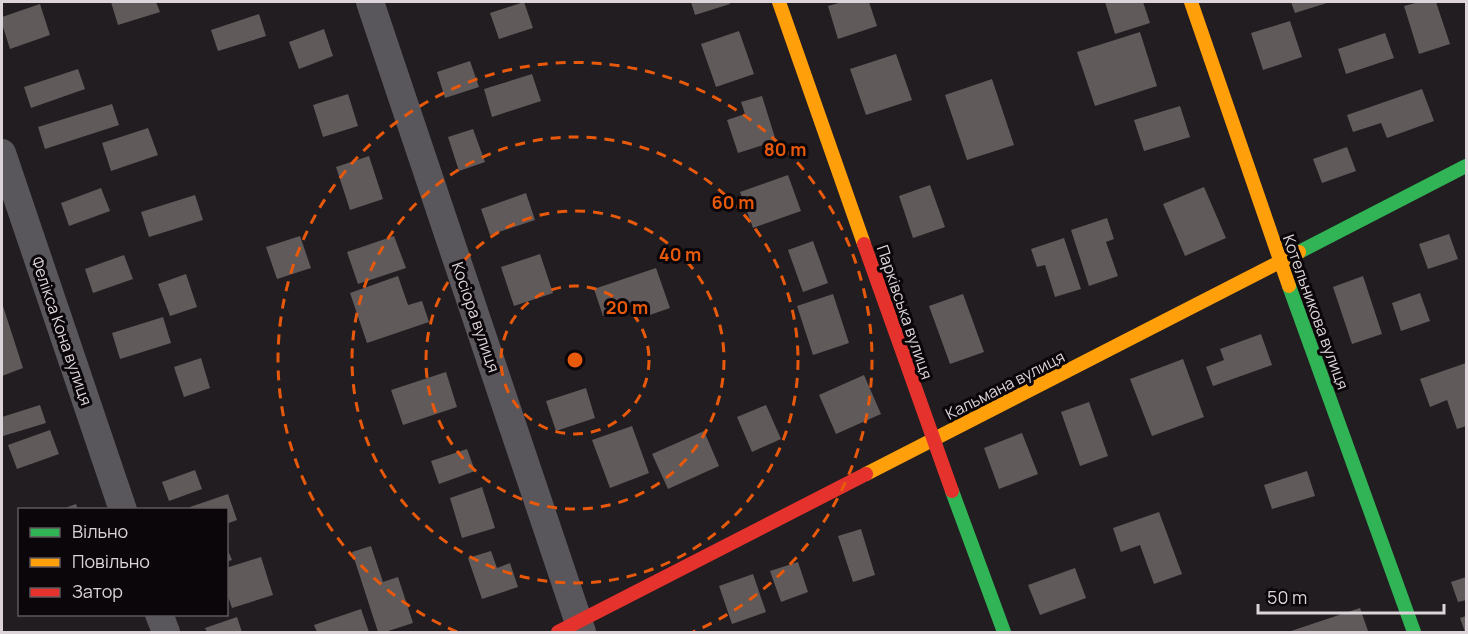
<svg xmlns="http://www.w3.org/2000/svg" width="1468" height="634" font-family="Manrope,sans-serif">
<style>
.building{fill:#605a5b}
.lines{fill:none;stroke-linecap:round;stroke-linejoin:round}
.street{stroke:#59565c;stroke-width:28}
.fast{stroke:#30b455;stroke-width:14}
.slow{stroke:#ff9f0a;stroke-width:14}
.jam{stroke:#e5322d;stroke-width:14}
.ring{fill:none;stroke:#e8590c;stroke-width:3;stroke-dasharray:10 8}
.labels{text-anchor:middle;stroke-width:6;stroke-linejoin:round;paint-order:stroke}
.street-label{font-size:16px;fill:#dcd4d8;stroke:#0b0609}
.centre{fill:#e8590c;stroke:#0b0609;stroke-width:3}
.ring-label{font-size:18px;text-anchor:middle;font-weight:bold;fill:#e8590c;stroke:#0b0609;stroke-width:6;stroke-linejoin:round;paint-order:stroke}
</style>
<rect width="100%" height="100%" fill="#221d20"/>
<path class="building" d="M111 2H156L160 12 118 25Z
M524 2 533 28 499 39 490 13Z
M691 2H729L730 4 695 15Z
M842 2H869L877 26 838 39 828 6Z
M1105 2H1143L1150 23 1115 34Z
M1291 2H1330L1295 13Z
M1419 2H1436L1450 44 1419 54 1404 6Z
M40 4 50 35 10 49 2 24V17Z
M259 14 266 36 218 51 211 30Z
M1290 21 1302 57 1263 70 1251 33Z
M324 29 333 56 299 69 289 42Z
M739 31 754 74 716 87 701 44Z
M1140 32 1157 86 1095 106 1077 52Z
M1385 33 1394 58 1346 74 1338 49Z
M896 54 912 100 866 115 850 69Z
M470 61 479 87 445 98 437 72Z
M78 69 85 89 31 108 24 87Z
M532 74 541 101 492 117 484 89Z
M992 79 1014 145 967 160 945 95Z
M1422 89 1434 121 1387 138 1381 123 1353 132 1347 115Z
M348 94 358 126 323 137 313 105Z
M762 96 776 141 738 153 727 120 745 114 741 102Z
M112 104 119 125 45 149 38 127Z
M1180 106 1190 137 1144 151 1134 120Z
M148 128 158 155 111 171 102 143Z
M473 129 485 162 459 171 448 137Z
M1347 147 1356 171 1322 183 1313 159Z
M369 156 383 199 350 210 336 167Z
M788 175 801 211 753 228 740 192Z
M930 185 945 227 913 238 899 196Z
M1204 187 1226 238 1185 256 1163 204Z
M101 188 110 211 69 226 61 203Z
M526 193 535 220 490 235 481 209Z
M195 195 203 220 149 237 141 212Z
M1107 218 1114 239 1106 242 1118 276 1089 286 1071 230Z
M1449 234 1458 259 1428 269 1419 244Z
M300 236 311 268 277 279 266 247Z
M394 236 406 268 358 284 347 252Z
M1064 238 1081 289 1055 297 1045 265 1037 267 1031 249Z
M813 241 828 283 803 292 788 250Z
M540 254 553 293 514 306 501 267Z
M124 255 133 279 93 293 85 269Z
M656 268 670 308 644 317 639 304 603 316 594 289Z
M186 274 197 307 170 316 158 284Z
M398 276 408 305 422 301 429 322 367 343 350 293Z
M1363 276 1382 334 1352 344 1333 287Z
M1420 293 1430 321 1401 331 1392 303Z
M833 294 849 343 813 355 797 306Z
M963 294 984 352 950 364 929 306Z
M2 303 23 368 2 376Z
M163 317 171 343 120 359 112 333Z
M1261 334 1272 365 1213 386 1206 367 1224 360 1220 349Z
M201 358 210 388 184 397 174 367Z
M1183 359 1204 417 1152 436 1130 379Z
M1466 363V426L1457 429 1447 400 1430 407 1420 379Z
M446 372 457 407 403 425 391 390Z
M864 375 881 414 836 434 819 395Z
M586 388 595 418 556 431 546 401Z
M1089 402 1108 456 1080 466 1061 412Z
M40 405 46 423 3 436 2 432V417Z
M766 405 781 439 752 452 737 417Z
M632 426 649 473 610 488 592 440Z
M50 430 59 454 17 469 8 445Z
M704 431 719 466 668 489 652 454Z
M1022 433 1038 474 999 489 984 448Z
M467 449 475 471 439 484 431 461Z
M195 470 202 489 169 501 162 482Z
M1307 471 1315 496 1272 509 1264 485Z
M482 487 495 528 462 538 450 498Z
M228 494 237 520 226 524V510H190V507Z
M76 504 78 510H62V509Z
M1159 512 1182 574 1154 584 1140 545 1121 552 1113 528Z
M861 529 875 575 853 582 838 536Z
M226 546 232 560 226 562Z
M371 546 383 582 398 577 413 623 385 632H378L352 552Z
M491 551 497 568 510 563 518 587 482 599 468 558Z
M261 557 273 595 232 608 226 590V568Z
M798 562 808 592 781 602 770 571Z
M1075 568 1086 598 1040 615 1028 585Z
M753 574 766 612 732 624 719 586Z
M1466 577V600L1458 602 1451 582Z
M1360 608 1368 631 1363 632H1292L1291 631Z
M361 609 369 632H317L314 625Z
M1466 616V632H1465L1460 618Z
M237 617 242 632H207L205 628Z"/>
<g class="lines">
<path class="street" d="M370 2 582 632
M2 153 123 510
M159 614 166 632"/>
<path class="fast" d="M1299 252 1466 166
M1289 286 1414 632
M952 491 1004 632"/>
<path class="slow" d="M779 2 864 244
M1191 2 1289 286
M866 474 1299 252"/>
<path class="jam" d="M864 244 952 491
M558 632 866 474"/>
</g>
<g class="ring">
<circle cx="575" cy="360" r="74"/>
<circle cx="575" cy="360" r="149"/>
<circle cx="575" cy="360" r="223"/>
<path d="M457 632A297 297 0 1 1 693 632"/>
</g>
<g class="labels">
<g class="street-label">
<text transform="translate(905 312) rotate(71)" y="6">Парківська вулиця</text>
<text transform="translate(1316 312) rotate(70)" y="6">Котельникова вулиця</text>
<text transform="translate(476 317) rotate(71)" y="6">Косіора вулиця</text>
<text transform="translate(62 331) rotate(71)" y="6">Фелікса Кона вулиця</text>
<text transform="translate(1005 385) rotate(-27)" y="6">Кальмана вулиця</text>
</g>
</g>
<circle cx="575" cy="360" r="9" class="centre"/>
<g class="ring-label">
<text x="785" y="156">80 m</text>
<text x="733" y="209">60 m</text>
<text x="680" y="261">40 m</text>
<text x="627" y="314">20 m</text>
</g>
<rect width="1468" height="634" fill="none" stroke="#dcd4d8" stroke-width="6"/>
<rect x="18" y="508" width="210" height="108" fill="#0b0609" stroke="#5f585c" stroke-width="1.5"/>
<rect x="30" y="528" width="30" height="9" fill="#30b455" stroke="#5f585c" stroke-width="1.5"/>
<text x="72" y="538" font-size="18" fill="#dcd4d8">Вільно</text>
<rect x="30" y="558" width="30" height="9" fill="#ff9f0a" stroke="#5f585c" stroke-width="1.5"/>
<text x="72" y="568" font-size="18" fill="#dcd4d8">Повільно</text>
<rect x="30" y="588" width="30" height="9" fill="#e5322d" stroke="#5f585c" stroke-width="1.5"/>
<text x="72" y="598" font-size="18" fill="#dcd4d8">Затор</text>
<path d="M1258 604v9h186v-9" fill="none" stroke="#dcd4d8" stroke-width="3"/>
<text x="1267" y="604" font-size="18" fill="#dcd4d8" stroke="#0b0609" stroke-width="4.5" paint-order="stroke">50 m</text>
</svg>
